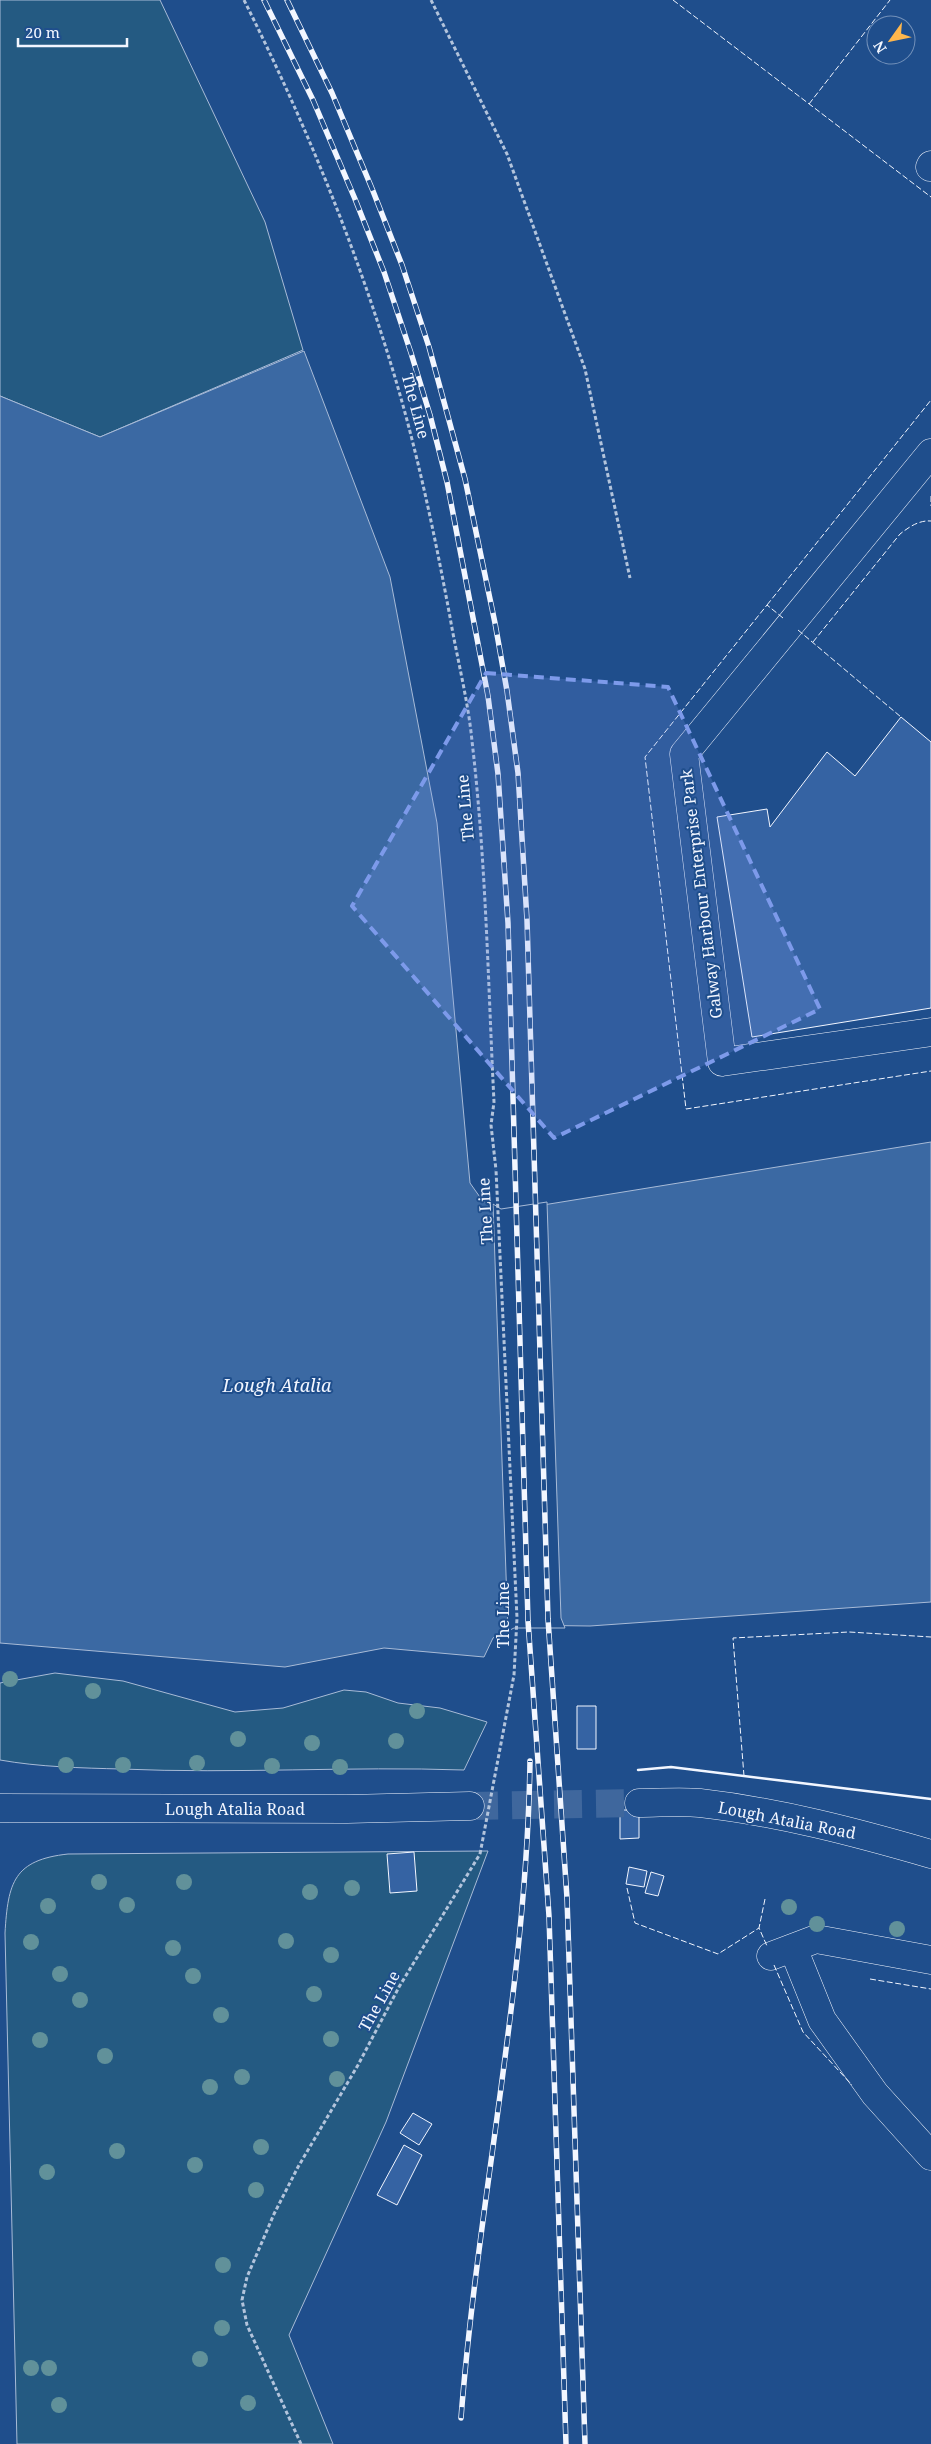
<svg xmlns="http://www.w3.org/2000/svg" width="931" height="2444" font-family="'Noto Serif',serif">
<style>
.green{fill:#245a82;stroke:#a8bbd7}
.water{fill:#3b69a3;stroke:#a8bbd7}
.pier{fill:#1f4e8c;stroke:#a8bbd7}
.building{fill:#3563a3;stroke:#f2f6ff}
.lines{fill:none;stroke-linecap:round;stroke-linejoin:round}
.minor-tunnel{stroke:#3f679d;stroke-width:28;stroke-dasharray:28 14;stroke-linecap:butt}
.minor-casing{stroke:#f2f6ff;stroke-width:29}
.path{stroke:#b3c4dc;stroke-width:3;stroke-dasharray:4 2.5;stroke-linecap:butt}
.minor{stroke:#1f4e8c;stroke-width:28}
.rail-casing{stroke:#f2f6ff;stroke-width:5.5}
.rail{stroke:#1f4e8c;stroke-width:4;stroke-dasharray:11;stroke-linecap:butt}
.path-bridge{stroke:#b3c4dc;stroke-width:3;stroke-dasharray:4 2.5;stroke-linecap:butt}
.fence{stroke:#f2f6ff;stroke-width:1;stroke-dasharray:6 2.5;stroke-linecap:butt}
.wall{stroke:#f2f6ff;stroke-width:2.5}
.tree{fill:#61919a}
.marked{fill:#7d9aea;fill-opacity:0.2;stroke:#7d9aea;stroke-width:4;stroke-dasharray:10 6;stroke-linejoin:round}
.labels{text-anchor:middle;stroke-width:4;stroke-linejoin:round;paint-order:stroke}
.street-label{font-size:16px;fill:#f2f6ff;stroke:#1f4e8c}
.water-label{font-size:18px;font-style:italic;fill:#f2f6ff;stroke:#1f4e8c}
</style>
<rect width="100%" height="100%" fill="#1f4e8c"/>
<path class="green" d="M0 0H160L265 222 303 350 100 437 0 396Z
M55 1673 123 1681 235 1712 283 1708 344 1690 366 1692 398 1703 440 1708 487 1722 464 1770C350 1766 236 1774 121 1769 82 1768 39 1767 0 1760V1683Z
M488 1851 386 2122 289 2335 333 2444H17L5 1933C8 1882 14 1860 68 1854Z"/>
<path class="water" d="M304 351 390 577 437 823 470 1183 482 1200 500 1212 931 1142V1602L590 1626 514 1625 493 1638 484 1657 384 1648 285 1667 0 1643V396L100 437Z"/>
<path class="pier" d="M547 1202 561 1618 565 1628H514L508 1631 493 1204 501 1209Z"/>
<path class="building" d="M901 717 931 742V1008L752 1037 717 817 767 809 770 827 827 752 855 776Z
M577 1706H596V1749H577Z
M620 1810H639V1838L620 1839Z
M414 1852 417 1891 390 1893 387 1854Z
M629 1867 647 1871 644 1887 626 1884Z
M651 1872 664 1876 658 1896 645 1893Z
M413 2113 432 2124 419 2145 400 2133Z
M404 2145 422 2155 397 2205 377 2195Z"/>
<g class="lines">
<path class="minor-tunnel" d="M470 1806 639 1803"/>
<g class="minor-casing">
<path id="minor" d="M930 167 931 165
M931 453 684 754 722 1062 931 1032
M639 1803C659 1803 681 1801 700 1803 779 1812 855 1832 931 1854
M0 1808 347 1809 470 1806
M793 1948 822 2020 875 2094 931 2156
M771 1956 816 1939 931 1960"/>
</g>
<path class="path" d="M244 0C302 116 352 237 390 361 416 445 434 531 450 617 457 658 468 700 472 741 486 861 488 982 494 1102L491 1125 496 1170
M431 0 507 154 585 369 630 578
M301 2444 247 2325 242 2300 247 2277 274 2214 298 2167 358 2065 399 1987 480 1854"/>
<use href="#minor" class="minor"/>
<g class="rail-casing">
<path id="rail" d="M264 0 313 100 355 199 384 272 411 353 430 415 447 482 488 696 498 774 508 923 528 1621 549 1916 566 2444
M287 0 332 93 373 191 402 265 429 347 465 479 495 623 507 691 518 773 527 920 548 1619 567 1898 585 2444
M461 2418C478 2199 527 1982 530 1761"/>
</g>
<use href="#rail" class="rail"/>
<path class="path-bridge" d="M480 1854 514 1675 517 1618 496 1170"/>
<path class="fence" d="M673 0 931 197
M809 104 890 0
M931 496V506
M767 605 931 400
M783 618 767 605 645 757 686 1109 931 1071
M798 630 901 717
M813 642 900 534C909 527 919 520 931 521
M744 1776 733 1638 849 1632 931 1637
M627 1888 635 1923 718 1954 759 1928
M765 1899 759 1928 767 1946
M774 1965 803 2032 852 2085
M870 1979 931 1989"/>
<path class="wall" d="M638 1770 671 1767 931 1799"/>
</g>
<g class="tree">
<circle cx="10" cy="1679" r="8"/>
<circle cx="93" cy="1691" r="8"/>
<circle cx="417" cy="1711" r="8"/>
<circle cx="238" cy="1739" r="8"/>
<circle cx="396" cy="1741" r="8"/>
<circle cx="312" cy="1743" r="8"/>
<circle cx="197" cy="1763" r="8"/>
<circle cx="66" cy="1765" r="8"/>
<circle cx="123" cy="1765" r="8"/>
<circle cx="272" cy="1766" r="8"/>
<circle cx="340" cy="1767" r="8"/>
<circle cx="99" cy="1882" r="8"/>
<circle cx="184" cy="1882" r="8"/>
<circle cx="352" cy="1888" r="8"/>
<circle cx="310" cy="1892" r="8"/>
<circle cx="127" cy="1905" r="8"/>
<circle cx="48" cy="1906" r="8"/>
<circle cx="789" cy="1907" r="8"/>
<circle cx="817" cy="1924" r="8"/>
<circle cx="897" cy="1929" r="8"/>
<circle cx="286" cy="1941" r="8"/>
<circle cx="31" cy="1942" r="8"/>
<circle cx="173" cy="1948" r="8"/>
<circle cx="331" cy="1955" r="8"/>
<circle cx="60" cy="1974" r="8"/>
<circle cx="193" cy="1976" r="8"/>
<circle cx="314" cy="1994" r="8"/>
<circle cx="80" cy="2000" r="8"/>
<circle cx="221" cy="2015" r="8"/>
<circle cx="331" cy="2039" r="8"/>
<circle cx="40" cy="2040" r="8"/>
<circle cx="105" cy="2056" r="8"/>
<circle cx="242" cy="2077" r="8"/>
<circle cx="337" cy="2079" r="8"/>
<circle cx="210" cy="2087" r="8"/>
<circle cx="261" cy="2147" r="8"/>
<circle cx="117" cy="2151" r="8"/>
<circle cx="195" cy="2165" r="8"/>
<circle cx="47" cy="2172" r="8"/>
<circle cx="256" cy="2190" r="8"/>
<circle cx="223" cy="2265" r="8"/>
<circle cx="222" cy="2328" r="8"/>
<circle cx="200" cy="2359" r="8"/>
<circle cx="31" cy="2368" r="8"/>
<circle cx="49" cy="2368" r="8"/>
<circle cx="248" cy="2403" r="8"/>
<circle cx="59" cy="2405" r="8"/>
</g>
<path class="marked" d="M486 673 668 687 820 1009 554 1138 352 906Z"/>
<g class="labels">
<g class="street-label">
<text transform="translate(416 406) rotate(75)" y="6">The Line</text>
<text transform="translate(465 808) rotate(-95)" y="6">The Line</text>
<text transform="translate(701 894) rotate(-97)" y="6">Galway Harbour Enterprise Park</text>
<text transform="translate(485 1211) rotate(-93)" y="6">The Line</text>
<text transform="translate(503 1615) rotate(-90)" y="6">The Line</text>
<text x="235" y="1815">Lough Atalia Road</text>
<text transform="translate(787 1820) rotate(11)" y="6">Lough Atalia Road</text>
<text transform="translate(379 2001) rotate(-61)" y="6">The Line</text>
</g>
<g class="water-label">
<text x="277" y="1392">Lough Atalia</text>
</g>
</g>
<g transform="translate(891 40) rotate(237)"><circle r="24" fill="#1f4e8c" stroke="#7391ba"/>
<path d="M0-4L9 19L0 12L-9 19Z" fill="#ffb74d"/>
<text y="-8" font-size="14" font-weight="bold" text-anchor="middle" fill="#f2f6ff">N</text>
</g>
<path d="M18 38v8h109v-8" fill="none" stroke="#f2f6ff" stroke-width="2.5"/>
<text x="25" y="38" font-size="15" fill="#f2f6ff" stroke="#1f4e8c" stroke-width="4" paint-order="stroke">20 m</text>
</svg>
